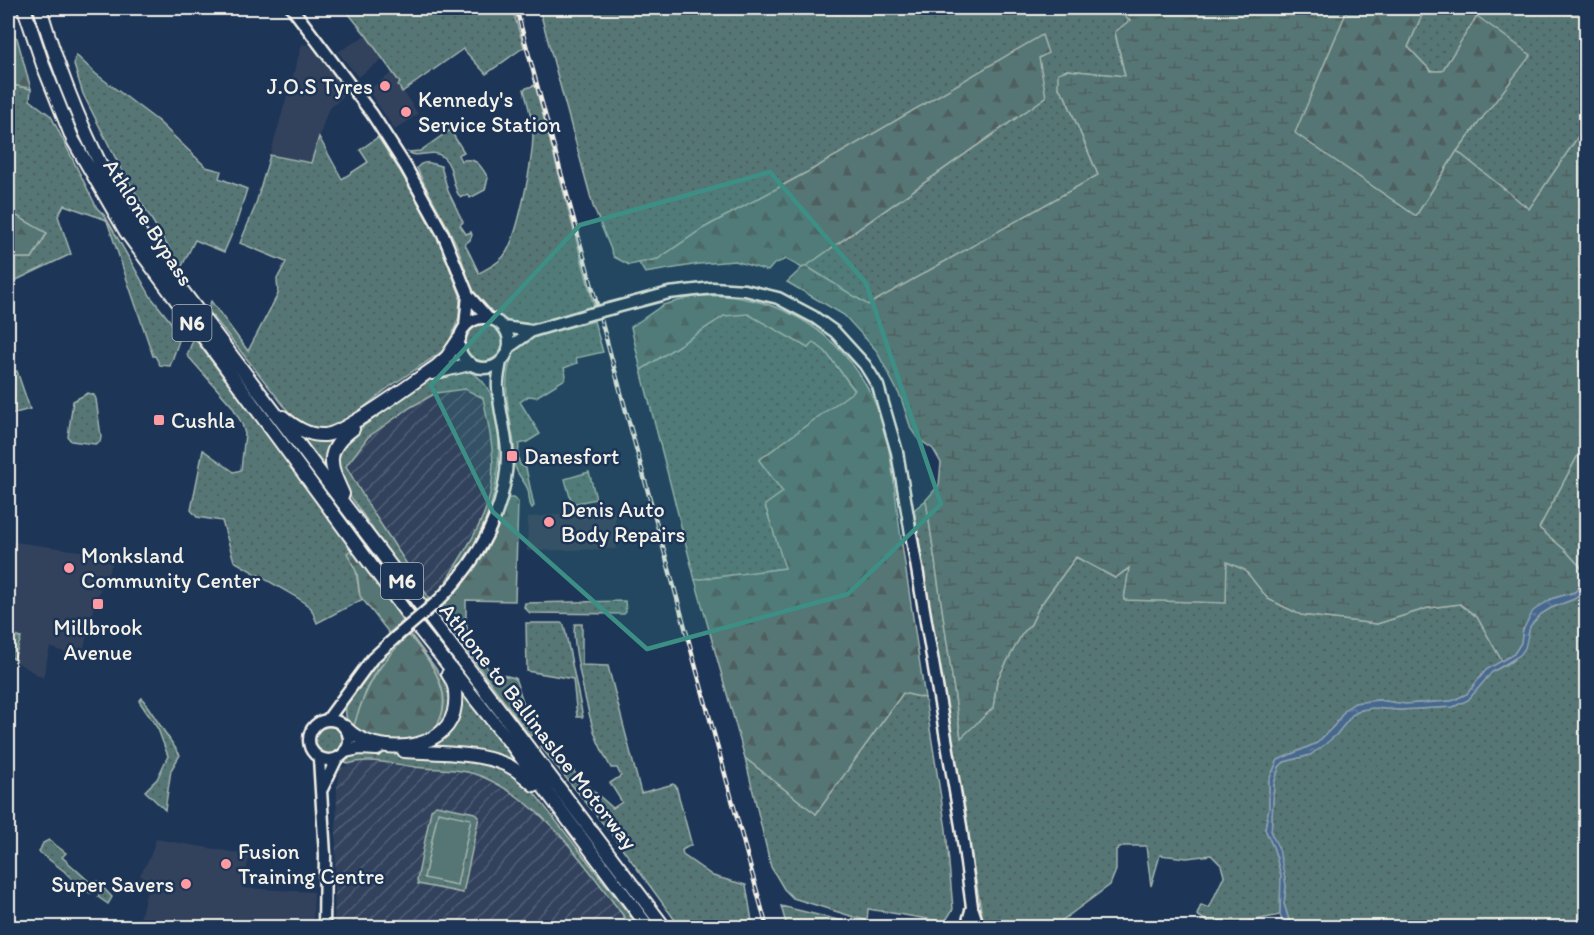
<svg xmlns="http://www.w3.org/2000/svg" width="1594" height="935" font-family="Itim,sans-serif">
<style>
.built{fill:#31425d}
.industrial{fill:url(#industrial-furrows)}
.grass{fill:url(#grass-dots);stroke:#a4b4ae;stroke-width:1.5}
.forest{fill:url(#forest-firs);stroke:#a4b4ae;stroke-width:1.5}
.wetland{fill:url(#wetland-marsh);stroke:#a4b4ae;stroke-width:1.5}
.park{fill:url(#park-tufts);stroke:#a4b4ae;stroke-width:1.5}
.pitch{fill:#557675;stroke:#a4b4ae;stroke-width:1.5}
.water{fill:url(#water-ripples);stroke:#8c9fb1;stroke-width:1.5}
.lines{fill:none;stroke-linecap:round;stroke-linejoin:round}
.major-casing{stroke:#f4f1e8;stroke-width:15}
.highway-casing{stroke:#f4f1e8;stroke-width:16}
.major{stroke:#1d3557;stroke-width:10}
.highway{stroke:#1d3557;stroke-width:12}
.rail-casing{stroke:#f4f1e8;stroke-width:4.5}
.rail{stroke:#1d3557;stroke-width:2;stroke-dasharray:7;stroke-linecap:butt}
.major-bridge-casing{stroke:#f4f1e8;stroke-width:15;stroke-linecap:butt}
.major-bridge{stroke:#1d3557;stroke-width:10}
.marked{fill:#3d8f86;fill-opacity:0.2;stroke:#3d8f86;stroke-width:4.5;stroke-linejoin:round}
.poi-dot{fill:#ff9aa2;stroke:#1d3557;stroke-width:2}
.labels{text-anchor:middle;stroke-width:5;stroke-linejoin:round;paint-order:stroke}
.shield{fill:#1d3557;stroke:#b4b9bc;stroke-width:1.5}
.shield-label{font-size:21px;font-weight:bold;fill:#f4f1e8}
.poi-label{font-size:22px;fill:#f4f1e8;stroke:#1d3557;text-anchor:start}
.street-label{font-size:22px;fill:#f4f1e8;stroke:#1d3557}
</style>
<defs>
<pattern id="industrial-furrows" width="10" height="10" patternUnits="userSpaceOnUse" patternTransform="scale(1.5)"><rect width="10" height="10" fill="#31425d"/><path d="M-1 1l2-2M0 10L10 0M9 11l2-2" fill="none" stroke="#4f5e74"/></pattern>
<pattern id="grass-dots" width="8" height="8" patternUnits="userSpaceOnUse" patternTransform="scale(1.5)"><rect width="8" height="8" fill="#557675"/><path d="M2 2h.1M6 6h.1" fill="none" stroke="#4f5f5e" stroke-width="1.8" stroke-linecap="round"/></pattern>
<pattern id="forest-firs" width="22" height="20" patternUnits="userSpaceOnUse" patternTransform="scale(1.5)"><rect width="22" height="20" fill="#557675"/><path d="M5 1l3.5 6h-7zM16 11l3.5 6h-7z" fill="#4f5f5e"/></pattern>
<pattern id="wetland-marsh" width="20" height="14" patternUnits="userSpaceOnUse" patternTransform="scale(1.5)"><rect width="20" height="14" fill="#557675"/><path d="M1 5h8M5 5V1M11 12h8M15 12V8" fill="none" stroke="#4f5f5e"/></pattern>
<pattern id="park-tufts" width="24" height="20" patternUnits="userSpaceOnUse" patternTransform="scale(1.5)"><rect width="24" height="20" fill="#557675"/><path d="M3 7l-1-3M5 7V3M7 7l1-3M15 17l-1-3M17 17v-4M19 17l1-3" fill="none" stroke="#4f5f5e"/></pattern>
<pattern id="water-ripples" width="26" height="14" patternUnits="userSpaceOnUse" patternTransform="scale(1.5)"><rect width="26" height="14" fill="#47688d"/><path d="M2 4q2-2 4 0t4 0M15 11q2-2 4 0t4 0" fill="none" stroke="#627e9d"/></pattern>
</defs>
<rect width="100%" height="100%" fill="#1d3557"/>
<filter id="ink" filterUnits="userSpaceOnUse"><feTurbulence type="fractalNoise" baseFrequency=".0167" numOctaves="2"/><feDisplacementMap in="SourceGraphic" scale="12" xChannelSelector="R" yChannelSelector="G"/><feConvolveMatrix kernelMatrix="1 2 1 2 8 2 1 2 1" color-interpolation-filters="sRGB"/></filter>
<g filter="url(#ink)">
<path class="built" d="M366 35 383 59 358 77 338 52Z
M302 44 308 45 312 48 347 93 328 110 311 163 270 155Z
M392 73 418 114 395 130 368 90Z
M615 511 616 549 527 551 528 517Z
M8 541 116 556 96 599 83 652 69 654 50 647 43 678 8 657Z
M156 839 250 855 242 888 314 892 313 927H138L149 881 140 875 150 857Z"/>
<path class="industrial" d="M465 388 483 398 493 445V467L489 496 486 508 460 560 446 581 429 598 369 506 346 466 368 437 411 407 437 393Z
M354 762H383L468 773 482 777 506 791 530 807 553 826 568 842 632 927 334 928 337 788 340 769Z"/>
<path class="grass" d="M344 8H512L524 47 486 74 463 49 402 92 398 85 400 83 366 35Z
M539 8H1113L1131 21 1115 33 1125 76 1067 70 1058 87 1065 96 1098 175 868 305 806 266 1046 97 813 169 702 229 658 259 629 265 614 257 593 206Z
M1425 8H1586V125L1529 209 1457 151 1530 55 1442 71H1431L1408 47Z
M76 55 96 74 158 121 206 167 221 171 219 178 247 189 235 227 224 252 195 240 181 268 121 169 83 94 74 65Z
M8 84 31 89 30 100 51 116 97 208 105 216 151 297 181 335 170 366 160 365 155 356H153L107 221 104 219 64 205 58 216 71 254 8 284V258H32L47 234 8 211Z
M535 85 594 306 587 308V311C547 322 497 339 473 290 466 276 463 260 457 246 446 220 428 195 417 168 423 159 433 164 441 166L448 191 463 222 460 225 466 234 471 232 472 235 470 240 465 244 479 273C486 269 497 264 502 258 518 243 533 157 533 134 533 119 527 103 524 89Z
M450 130 464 152 458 155 461 161C476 156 481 166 488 178L485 190 470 198 469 195 461 197 458 194C452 183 453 166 444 158 433 147 418 160 408 152L420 151Z
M319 137 342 179 368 162 360 150 378 137 410 187 442 248 460 295 459 317 447 348 388 388 344 423 335 429 313 430 295 420 208 310 211 301 248 351 278 294 277 279 286 262 240 243 255 207 270 155 311 163Z
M747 313 808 348 813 342 825 351 855 391 759 460 783 492 765 506 786 568 695 580 641 370 723 316Z
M594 321 603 352 576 358 577 363 564 368 566 375 565 379 536 397 529 396 520 402 540 434 527 442 519 444 518 458 520 465 526 468 534 506 532 508C528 502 530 497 528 490 525 481 517 475 515 466 513 459 515 450 514 443 510 418 497 367 520 346 535 333 574 327 594 321Z
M461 343a22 22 0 1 1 44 0a22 22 0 1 1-44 0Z
M194 338 353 549 359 592 363 599 317 623 311 608 298 598 234 561 222 521 197 517 191 510 203 450 234 472 241 470 245 434 242 424 232 406 187 355Z
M17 371 30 409 8 415V374Z
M467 371C510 385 501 477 489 511 480 536 466 563 446 581 460 558 477 534 486 508 499 472 491 435 483 398L465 389 436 393 411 407 368 437 346 466 369 506 429 598 424 603 337 477 335 458 343 445 364 426 431 377Z
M88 393 94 395 96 399 101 437 100 442 95 444 71 441 68 437 73 401Z
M296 433 312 440 340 436 327 457V473Z
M1586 440V573L1565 550 1539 528Z
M589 472 596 499 572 504 565 479Z
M926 500 961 737 993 708 997 680 1022 633 1031 624 1039 607 1076 557 1115 578 1130 568 1124 599 1227 562 1245 570 1268 599 1301 615 1377 624 1428 608 1460 604 1477 617 1502 661 1486 670 1467 694 1452 701 1405 704 1378 700 1355 703 1346 709 1334 726 1317 743 1278 760 1269 780V808L1265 829 1274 849 1281 875 1280 915 1246 922 1218 921 1216 927 1197 915 1201 905 1209 908 1224 876 1221 865 1211 855 1187 858 1160 855 1151 886 1146 846H1124L1116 850V870L1110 885 1053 927H984L947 714 914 510Z
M1586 590V927H1291L1284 904 1286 886 1284 874 1271 833 1274 784 1279 767 1284 762 1310 755 1336 735 1352 715 1361 710 1372 708 1399 710 1453 707 1468 700 1492 672 1514 660 1527 636 1530 626 1541 614 1551 608 1574 599Z
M625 601 626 612 624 614 530 613 524 607 525 603Z
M526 623H561L564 625 583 717H577L573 679 527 671Z
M575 624H582V665L608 666 641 793 673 784 676 786 691 842V845L682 850 683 855 713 876 746 885 753 927H680L614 837 540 746 547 740 581 780 613 808 622 802 610 783 621 776 617 768H611C605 757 599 745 595 734 589 716 570 639 575 624Z
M409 632 448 685C455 712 442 725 422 740 428 733 437 725 441 717 453 690 426 655 409 635L374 674 368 686 353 729C324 700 389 649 409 632Z
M457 685 519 767 420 749 442 737Z
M903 693 925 698 946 829 953 909 945 922 868 909 867 921 793 898 784 889 771 867 745 758 816 814Z
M142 698 180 755 171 770 165 810 145 791 157 779 168 756 158 729 139 701Z
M312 741a17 17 0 1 1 34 0a17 17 0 1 1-34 0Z
M372 750 486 763 503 768 528 785 639 927H632C588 871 552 808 483 777 463 768 437 770 415 767 394 764 369 757 348 764L345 761 354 755Z
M436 805 475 813 479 817 463 893 418 884 417 880 431 810Z
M49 840 66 853 62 857 92 884 97 881 112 897 108 904 98 897 101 890 97 887 91 893 79 888 76 889 73 886 75 882 64 871 39 852 43 843Z
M781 906 867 927H787Z"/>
<path class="forest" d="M1348 8H1425L1408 47 1431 71H1442L1477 16 1531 55 1457 151 1416 216 1294 133Z
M10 33 17 38 31 89 8 84V39Z
M1042 35 1048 53 1039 58 1046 97 806 266 802 268 786 259 774 264 768 271 735 261 699 264 645 273 639 263 658 259 702 229 813 169Z
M8 211 47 233 32 258H8Z
M697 296C709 296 722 295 734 297 804 306 858 352 881 418 892 450 895 497 900 531 908 587 917 642 925 698L903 693 816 814 745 758 695 580 785 568 765 505 783 492 759 460 855 390 825 351 813 342 808 348 748 314 724 316 641 370 631 327 663 305Z
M508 498H513L518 502 515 601 466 600V621L469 640 490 672 515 678 534 734 530 736 457 638 440 606 459 586 486 549Z
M353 549 404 620 389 633 360 596 357 573 347 553Z
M409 635C421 650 436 668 441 687 445 698 444 712 438 723 419 753 379 740 353 729 364 689 379 663 409 635Z"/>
<path class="wetland" d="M1113 8H1348L1295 133 1416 216 1457 151 1529 209 1586 125V440L1539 528 1565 550 1586 573V580L1575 592 1551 599 1523 629 1521 643 1514 654 1502 661 1477 617 1460 604 1428 608 1377 624 1301 615 1268 599 1245 570 1227 562 1226 603 1124 600 1129 568 1115 578 1076 557 1039 607 1031 624 1022 634 997 680 993 708 961 738 926 500 939 485 941 463 933 449 917 438 911 429 901 398 876 350 844 315 787 282 802 268 806 266 868 305 1098 175 1065 96 1058 87V73L1067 70 1125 76 1115 32 1130 20Z"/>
<path class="park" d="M8 633 21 638 14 659 8 655Z"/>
<path class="pitch" d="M438 812 471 819 457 885 424 878Z"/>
<path class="water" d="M1586 580V590L1574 599 1551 608 1541 614 1530 626 1525 648 1520 655 1492 672 1468 700 1453 707 1399 710 1372 708 1361 710 1352 715 1336 735 1322 747 1310 755 1284 762 1279 767 1274 784 1271 833 1279 849 1284 874 1286 886 1284 904 1291 927H1284L1280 915 1281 875 1274 849 1265 829 1269 808V780L1278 760 1317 743 1334 726 1346 709 1355 703 1378 700 1405 704 1452 701 1467 694 1486 670 1514 654 1521 643 1523 630 1533 611 1551 599 1575 592Z"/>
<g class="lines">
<g class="major-casing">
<path id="major" d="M292 8 372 114 406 167 443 234 468 295 489 319
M613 308 669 293 713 288 745 290 778 298 814 317 835 332 865 365 878 386 897 452 961 826 972 907 966 928
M459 343a25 25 0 1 1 50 0a25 25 0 1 1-50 0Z
M465 327 468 295
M503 327 532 331
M508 348 532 331 590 314
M439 600C478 561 508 509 507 452 506 431 499 410 498 388 497 379 500 369 501 361
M328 719 372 659 397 636
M309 740a20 20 0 1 1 40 0a20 20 0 1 1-40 0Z
M319 758 325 855 324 928
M322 789 337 758
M973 910 979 928"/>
</g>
<g class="highway-casing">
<path id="highway" d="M24 8 43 65 73 140 126 232 405 611 511 744 649 928
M40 8C60 75 86 141 121 203 131 220 143 237 154 253L665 928
M433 373 470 364
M283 417C295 427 308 436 325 435 345 434 416 380 437 366L447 357 459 339
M343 494C330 466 323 451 353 429
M345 727C349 731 354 736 360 738 391 755 451 748 455 705 456 692 455 683 448 674
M346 751 360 748 377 749
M404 751C435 753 479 752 507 765 518 770 526 778 534 785"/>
</g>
<use href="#major" class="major"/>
<use href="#highway" class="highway"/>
<g class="rail-casing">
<path id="rail" d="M516 8 767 928"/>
</g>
<use href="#rail" class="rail"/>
<g class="major-bridge-casing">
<path id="major-bridge" d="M590 314 613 308
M397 636 439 600"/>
</g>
<use href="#major-bridge" class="major-bridge"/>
</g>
</g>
<path class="marked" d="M770 172 866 283 941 504 848 594 647 649 493 512 431 385 580 225Z"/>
<g class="poi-dot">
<circle cx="385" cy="86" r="6"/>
<circle cx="406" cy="112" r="6"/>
<rect x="153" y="414" width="12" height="12" rx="3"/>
<rect x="506" y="450" width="12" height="12" rx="3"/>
<circle cx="549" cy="522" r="6"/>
<circle cx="69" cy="568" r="6"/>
<rect x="92" y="598" width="12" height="12" rx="3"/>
<circle cx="226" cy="864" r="6"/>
<circle cx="186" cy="884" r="6"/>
</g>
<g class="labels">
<g class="shield">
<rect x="172.5" y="305" width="39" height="36" rx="4.5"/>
<rect x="381" y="563" width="42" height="36" rx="4.5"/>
</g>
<g class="shield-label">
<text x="192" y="330">N6</text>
<text x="402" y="588">M6</text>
</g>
<g class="poi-label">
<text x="373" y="94" text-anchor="end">J.O.S Tyres</text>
<text x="418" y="107">Kennedy's<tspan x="418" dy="25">Service Station</tspan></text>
<text x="171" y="428">Cushla</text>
<text x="524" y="464">Danesfort</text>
<text x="561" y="517">Denis Auto<tspan x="561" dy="25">Body Repairs</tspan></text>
<text x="81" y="563">Monksland<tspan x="81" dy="25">Community Center</tspan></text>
<text x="98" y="635" text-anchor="middle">Millbrook<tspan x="98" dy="25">Avenue</tspan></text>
<text x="238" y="859">Fusion<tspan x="238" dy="25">Training Centre</tspan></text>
<text x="174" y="892" text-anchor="end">Super Savers</text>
</g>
<g class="street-label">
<text transform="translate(149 222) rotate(57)" y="8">Athlone Bypass</text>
<text transform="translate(539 726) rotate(52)" y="8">Athlone to Ballinasloe Motorway</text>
</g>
</g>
<rect width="1594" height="935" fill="none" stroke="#1d3557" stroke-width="30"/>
<rect x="15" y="15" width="1564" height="905" fill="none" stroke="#f4f1e8" stroke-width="2" filter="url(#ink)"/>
</svg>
